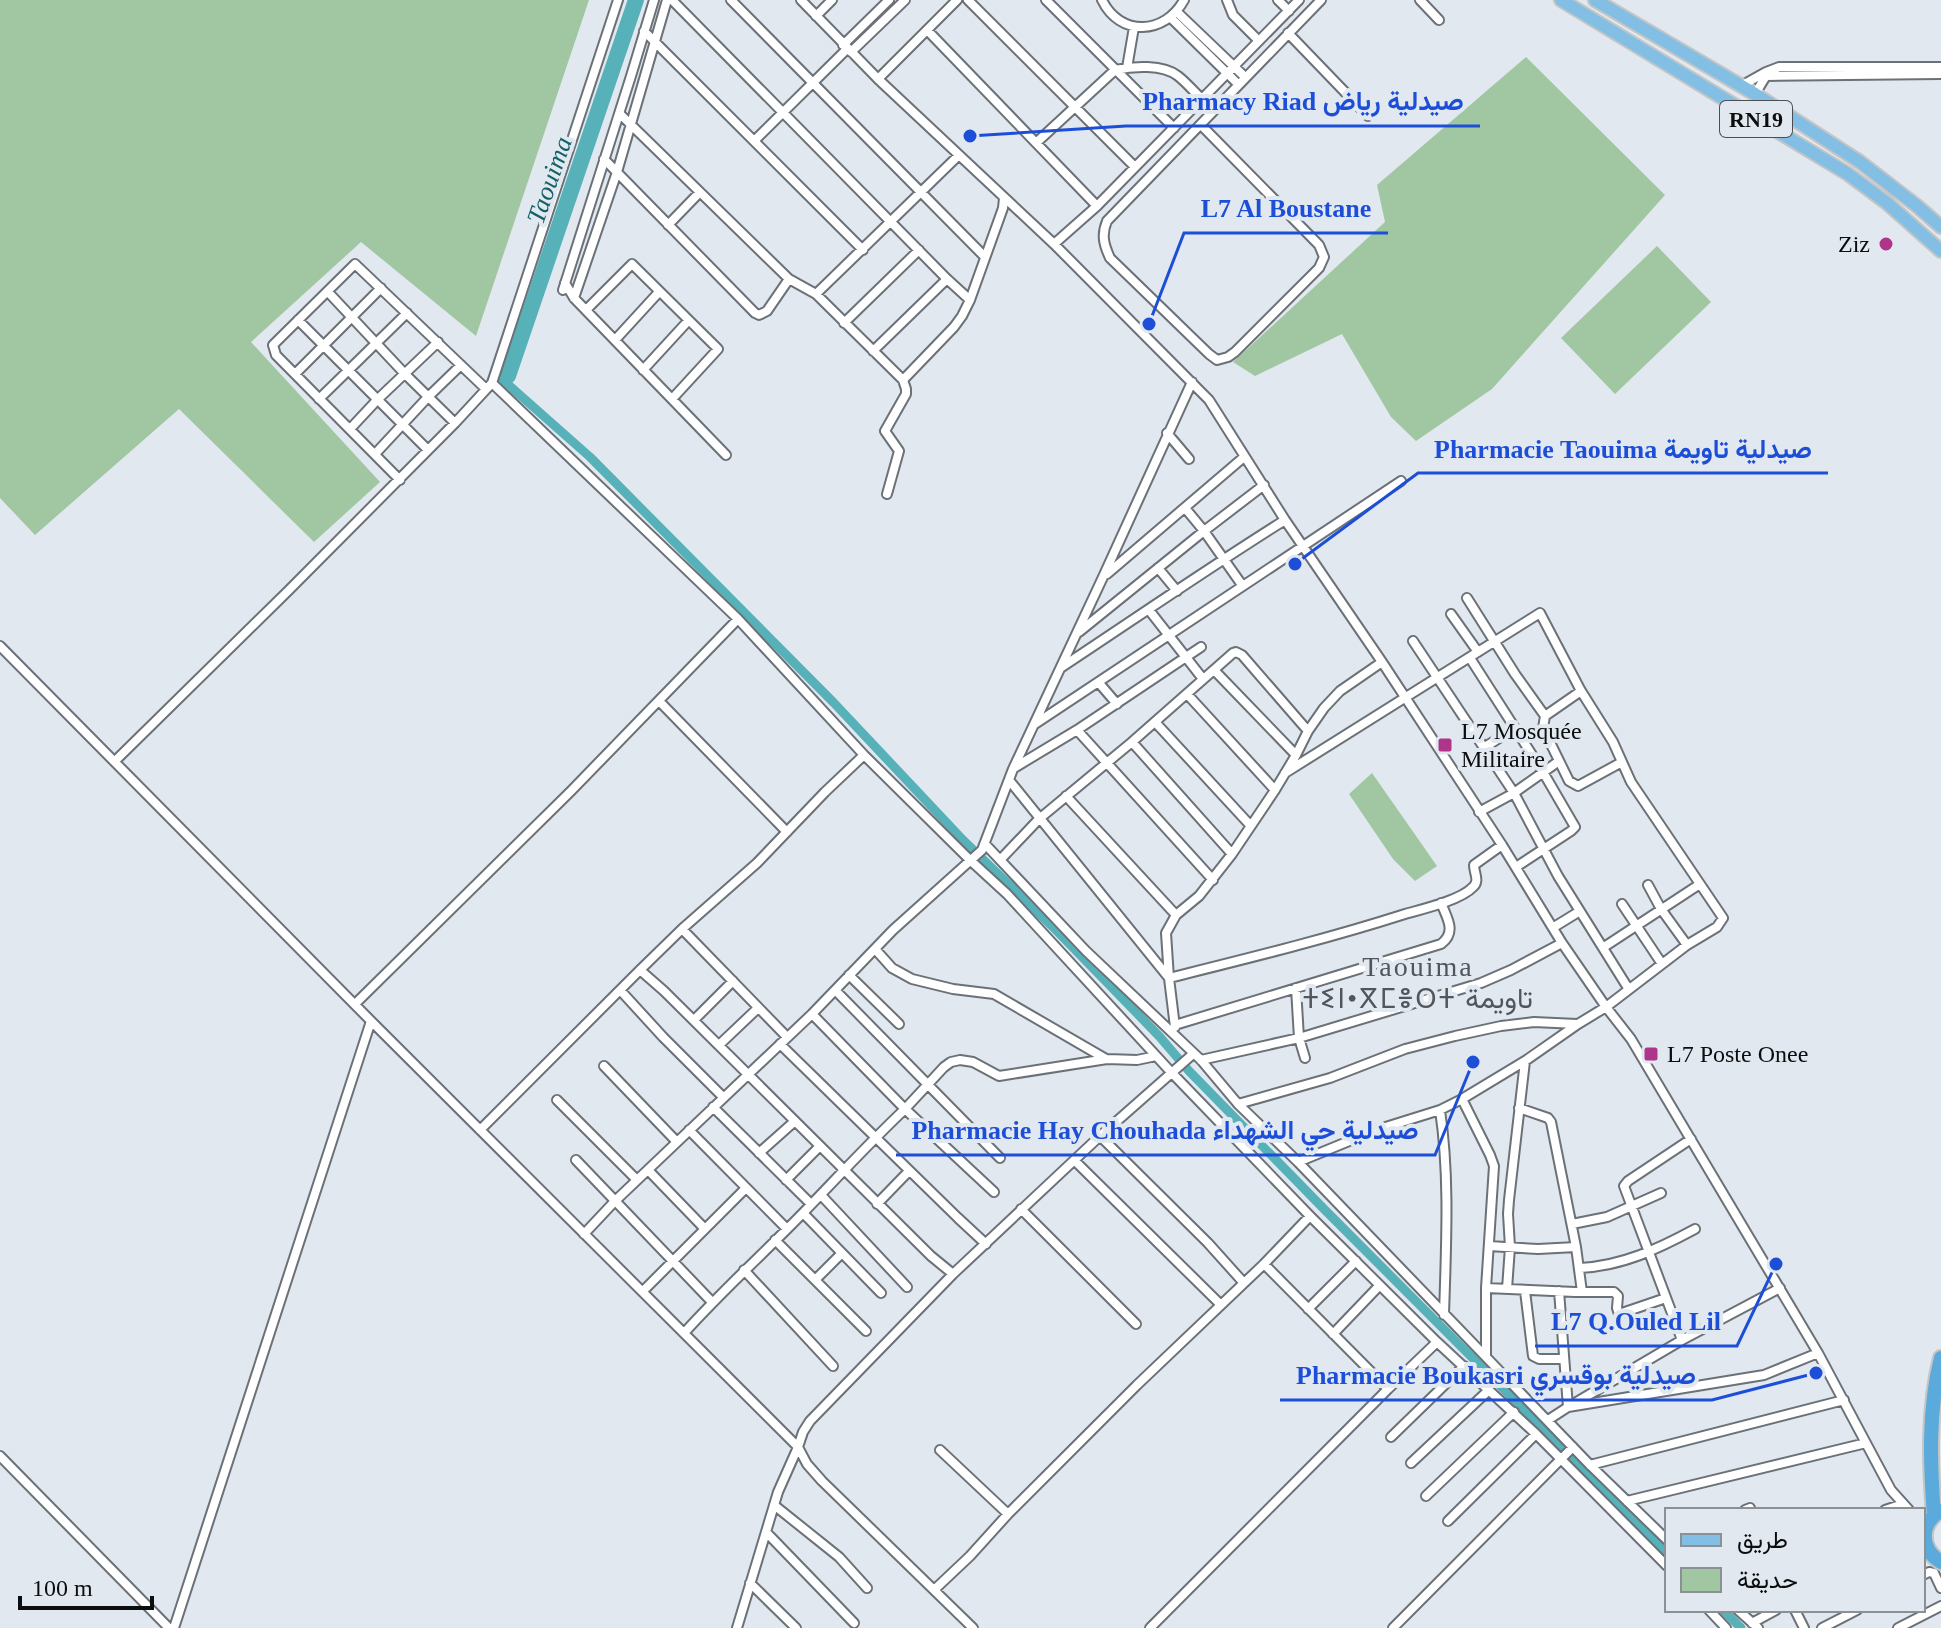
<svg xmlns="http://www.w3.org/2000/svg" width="1941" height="1628" font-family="'Times New Roman',Vazirmatn,'Noto Sans Tifinagh',serif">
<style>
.green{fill:#a0c7a1}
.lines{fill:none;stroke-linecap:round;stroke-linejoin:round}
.canal{stroke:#56b1b8;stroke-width:9}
.river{stroke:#56b1b8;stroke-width:16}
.minor-casing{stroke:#6b7177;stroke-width:12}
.primary-casing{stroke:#c4c5c5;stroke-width:16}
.trunk-casing{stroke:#c4c5c5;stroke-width:18}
.minor{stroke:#fff;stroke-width:8}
.primary{stroke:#83bfe5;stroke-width:12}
.trunk{stroke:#5aaadc;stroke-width:14}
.poi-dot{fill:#ae358a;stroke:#e1e8ef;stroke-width:3}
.labels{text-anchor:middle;stroke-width:8;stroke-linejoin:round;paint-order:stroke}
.shield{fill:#e1e8ef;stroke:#4b4f52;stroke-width:2}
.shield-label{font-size:22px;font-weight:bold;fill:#0b0d0f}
.poi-label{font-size:24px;fill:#0b0d0f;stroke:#e1e8ef;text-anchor:start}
.water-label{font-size:26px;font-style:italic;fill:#146167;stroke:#e1e8ef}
.quarter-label{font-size:28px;letter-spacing:2px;fill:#50565c;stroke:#e1e8ef}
.leader{fill:none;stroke:#1d4ed8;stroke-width:3}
.callout-dot{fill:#1d4ed8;stroke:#e1e8ef;stroke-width:3}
.callout-label{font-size:26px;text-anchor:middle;font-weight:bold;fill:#1d4ed8;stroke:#e1e8ef;stroke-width:8;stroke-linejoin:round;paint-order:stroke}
</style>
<rect width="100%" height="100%" fill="#e1e8ef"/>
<path class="green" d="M0 0H589L476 336 361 242 251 342 380 482 314 542 179 409 35 535 0 498Z
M1526 57 1665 195 1492 389 1416 441 1391 417 1342 334 1255 376 1233 362 1385 222 1377 185Z
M1657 246 1711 302 1615 394 1561 338Z
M1372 773 1437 866 1415 881 1393 859 1349 794Z"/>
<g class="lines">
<path class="canal" d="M508 376 503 380 590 457 834 703 963 840 1057 931 1159 1036 1189 1071 1325 1210 1667 1553
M1723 1610 1741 1628"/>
<path class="river" d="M508 376 636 0"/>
<g class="minor-casing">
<path id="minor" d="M672 0 947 279 970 300
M731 0 985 257
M801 0 878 79 1054 244 1209 400 1285 520 1382 662 1502 845 1562 943 1606 1007 1631 1039 1818 1353 1891 1490 1909 1510
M968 0 1135 167
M1046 0 1174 128
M1102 0C1120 37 1165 35 1184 0
M1227 0 1233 15 1259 41
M1278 0 1289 11
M1420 0 1439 20
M1177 12 1245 77
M816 16 832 0
M1171 18 1238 84
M927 30 1097 206
M644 31 863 250
M1288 33 1368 116
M843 45 889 0
M851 52 905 0
M1127 68 1134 27
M878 79 957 0
M1741 86 1766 72 1779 67H1941
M1755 94 1766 76 1941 74
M620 114 789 279 816 294 903 380 906 389V394L885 431 899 451 887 494
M1201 125 1319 245 1324 257 1319 268 1235 352 1228 357 1217 360 1209 354 1110 258C1104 245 1101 235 1107 221L1321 0
M754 141 847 49
M1036 143 1115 70C1133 66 1163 64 1178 76 1187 83 1194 92 1202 99
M604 159 755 313 759 315 767 311 789 279
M668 225 700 192
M1054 244 1097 206 1299 0
M565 283 574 298 726 455
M563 290 631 76 654 0
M328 292 405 374 455 423
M816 294 959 155
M574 298 617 172 667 0
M586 310 632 264 718 349 672 399
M298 320 428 450
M844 323 919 250
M615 340 659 292
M873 351 947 279
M643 370 688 321
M295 374 381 288
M903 380 954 327 962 316 970 300 1003 208 1004 198
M492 383 738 619 864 755 970 860 1007 894 1171 1072 1310 1216 1437 1342 1536 1434 1667 1566
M319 399 407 313
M350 429 378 399 438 342
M1167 433 1189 459
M375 454 428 397 461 365
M400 480 276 355 273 345 355 264 486 389
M1185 508 1204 531 1242 585
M1158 568 1177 591
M1107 574 1244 457
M1467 598 1515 674 1545 716
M1149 610 1203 679
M1451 614 1478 652
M1079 632 1204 531 1264 485
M1413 641 1514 793 1558 876 1628 988
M0 646 371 1021 798 1447 807 1464 822 1481 973 1628
M1470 658 1543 772 1575 827 1571 831 1516 867
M1382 662 1340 691 1324 708 1308 731 1296 755 1275 790 1232 854 1199 896 1176 915 1166 933 1169 978C1249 958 1327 939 1405 914 1423 909 1461 900 1473 887 1480 881 1474 873 1474 865L1502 845
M1062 667C1136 618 1210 567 1285 520
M1214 670 1296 755
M1099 683 1117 704
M1581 691 1545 716 1543 728 1569 781 1578 786 1622 762
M1187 694 1275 790
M659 701 787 832
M1155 722 1250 825
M1035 724 1401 481
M1077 730 1213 880
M1132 742 1232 854
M1485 747 1515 728
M115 761 288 591 455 423 492 383 618 0
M1014 768 1077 730 1201 647
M1285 773 1540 613 1581 691 1613 742 1631 782 1723 918 1717 927 1687 945 1606 1007 1578 1024 1525 1061 1462 1099 1440 1110 1376 1130 1298 1162
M1009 780 1169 978 1175 1027
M1066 796 1176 915
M1479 812 1514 793 1559 761
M985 844 1086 951 1201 1060 1238 1104 1298 1162 1590 1465 1667 1540
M1000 860 1039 819 1132 742 1233 653 1236 652 1242 655 1308 731
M1648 885 1661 909 1687 945
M1622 904 1662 964
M1554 927 1580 911
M682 929 787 1037
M1604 947 1700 884
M875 949 892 968 912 979 953 989 994 994 1106 1059
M640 970 664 991 931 1256 953 1274
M849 975 899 1024
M1296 988 1299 1038 1305 1058
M620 990 663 1037 723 1097
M835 990 1000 1158
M355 1004 571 791 738 619
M694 1020 733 981
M1175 1025 1441 944C1457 932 1447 918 1441 903
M780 1044 958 1218 986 1244
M719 1045 758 1008
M1201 1060 1299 1038 1481 983 1511 970 1562 943
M604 1066 677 1142
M1462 1099 1490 1155 1494 1166 1486 1288V1356
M557 1100 637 1180
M1238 1104 1330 1078 1405 1049 1455 1036 1501 1026 1534 1022 1577 1024
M713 1107 811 1204
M1519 1108 1548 1118 1551 1122 1576 1247 1582 1292
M1440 1110C1450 1177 1446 1247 1444 1315
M480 1130 640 970 682 929 757 863 825 792 864 755
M689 1130 787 1229
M1100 1136 1208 1243 1243 1282
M759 1153 795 1121
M576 1160 712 1302
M1075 1161 1220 1304
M648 1170 705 1229
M786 1180 820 1146
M994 1192 905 1109 944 1067 951 1062 960 1060 973 1062 999 1076 1107 1059 1137 1060 1156 1056
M821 1195 907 1287
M877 1204 909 1171
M1021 1209 1136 1324
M803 1213 881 1293
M1572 1224 1607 1217 1661 1193
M584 1234 615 1201 812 1014 893 930 982 850 1013 769 1103 577 1192 382
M775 1240 866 1331
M1489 1246 1538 1249 1576 1247
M1264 1264 1388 1389
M1580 1268C1622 1266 1658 1249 1695 1229
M744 1270 833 1366
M815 1280 842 1253
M1486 1288 1575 1292H1614L1618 1296 1617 1308 1619 1314 1666 1298
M1507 1289 1510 1247 1508 1214 1509 1200 1525 1061
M643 1291 745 1189
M1525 1291 1533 1356 1539 1359H1564
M1308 1309 1356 1261
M685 1332C722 1291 763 1254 802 1214 836 1179 869 1143 905 1109L812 1014
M1333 1334 1379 1286
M1682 1340 1624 1186 1628 1181 1691 1139
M1575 1403 1682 1340 1780 1288
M1568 1407 1764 1375 1818 1353
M1548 1420 1568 1407 1559 1291
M1391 1437 1464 1366
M940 1450 1008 1514
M0 1456 169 1628
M1411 1463 1489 1390
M1590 1465 1844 1400
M1426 1496 1514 1412
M1627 1501 1866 1443
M774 1505 839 1557 867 1588
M1745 1510 1750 1508
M1885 1510 1903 1504
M1448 1521 1536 1434
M766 1532 854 1623
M1923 1575 1929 1572 1934 1573 1941 1588
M750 1583 796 1628
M934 1590 970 1556 1008 1514 1137 1385 1264 1264 1310 1216
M1709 1610 1726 1628
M1738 1610 1758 1628
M1795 1610 1804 1628
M1752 1623 1776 1610
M174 1628 371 1021
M737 1628 778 1492 798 1447 803 1432 810 1421 953 1274 1100 1136 1193 1054
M1150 1628 1388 1389 1437 1342
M1393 1628 1573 1447
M1822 1628 1857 1610
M1898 1628 1941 1606"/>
</g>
<g class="primary-casing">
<path id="primary" d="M1561 0 1848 174 1887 203 1941 251
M1595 0 1755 94 1860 162 1917 206 1941 227"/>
</g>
<g class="trunk-casing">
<path id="trunk" d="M1940 1511C1919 1525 1920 1549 1941 1562
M1934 1516C1930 1463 1928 1410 1941 1358"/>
</g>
<use href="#minor" class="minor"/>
<use href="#primary" class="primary"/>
<use href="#trunk" class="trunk"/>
</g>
<g class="poi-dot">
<circle cx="1886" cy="244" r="8"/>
<rect x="1437" y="737" width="16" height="16" rx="4"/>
<rect x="1643" y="1046" width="16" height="16" rx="4"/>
</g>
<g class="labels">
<rect class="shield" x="1720" y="101" width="72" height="36" rx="6"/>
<g class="shield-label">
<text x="1756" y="127">RN19</text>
</g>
<g class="poi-label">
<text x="1870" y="252" text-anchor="end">Ziz</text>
<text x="1461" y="739">L7 Mosquée<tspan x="1461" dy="28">Militaire</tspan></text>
<text x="1667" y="1062">L7 Poste Onee</text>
</g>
<g class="water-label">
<text transform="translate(549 180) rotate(-71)" y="9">Taouima</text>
</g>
<g class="quarter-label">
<text x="1418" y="976">Taouima<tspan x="1418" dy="32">ⵜⵉⵏ•ⴳⵎⴻⵔⵜ تاويمة</tspan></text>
</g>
</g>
<path class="leader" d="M970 136L1126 126H1480M1149 324L1184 233H1388M1295 564L1418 473H1828M1473 1062L1435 1155H896M1776 1264L1737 1346H1535M1816 1373L1712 1400H1280"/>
<g class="callout-dot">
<circle cx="970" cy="136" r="8"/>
<circle cx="1149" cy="324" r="8"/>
<circle cx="1295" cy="564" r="8"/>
<circle cx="1473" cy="1062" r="8"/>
<circle cx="1776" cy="1264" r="8"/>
<circle cx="1816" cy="1373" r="8"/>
</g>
<g class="callout-label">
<text x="1303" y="110">Pharmacy Riad صيدلية رياض</text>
<text x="1286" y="217">L7 Al Boustane</text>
<text x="1623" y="458">Pharmacie Taouima صيدلية تاويمة</text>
<text x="1165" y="1139">Pharmacie Hay Chouhada صيدلية حي الشهداء</text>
<text x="1636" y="1330">L7 Q.Ouled Lil</text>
<text x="1496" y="1384">Pharmacie Boukasri صيدلية بوقسري</text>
</g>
<rect x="1665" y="1508" width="260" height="104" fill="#e1e8ef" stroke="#8b9095" stroke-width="2"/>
<rect x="1681" y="1534" width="40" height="12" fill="#83bfe5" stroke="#8b9095" stroke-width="2"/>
<text x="1737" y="1548" font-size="24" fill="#0b0d0f">طريق</text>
<rect x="1681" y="1568" width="40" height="24" fill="#a0c7a1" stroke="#8b9095" stroke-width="2"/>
<text x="1737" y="1588" font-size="24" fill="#0b0d0f">حديقة</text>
<path d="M20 1596v12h132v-12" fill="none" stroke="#0b0d0f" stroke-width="4"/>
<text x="32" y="1596" font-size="24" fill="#0b0d0f" stroke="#e1e8ef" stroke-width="6" paint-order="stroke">100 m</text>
</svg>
